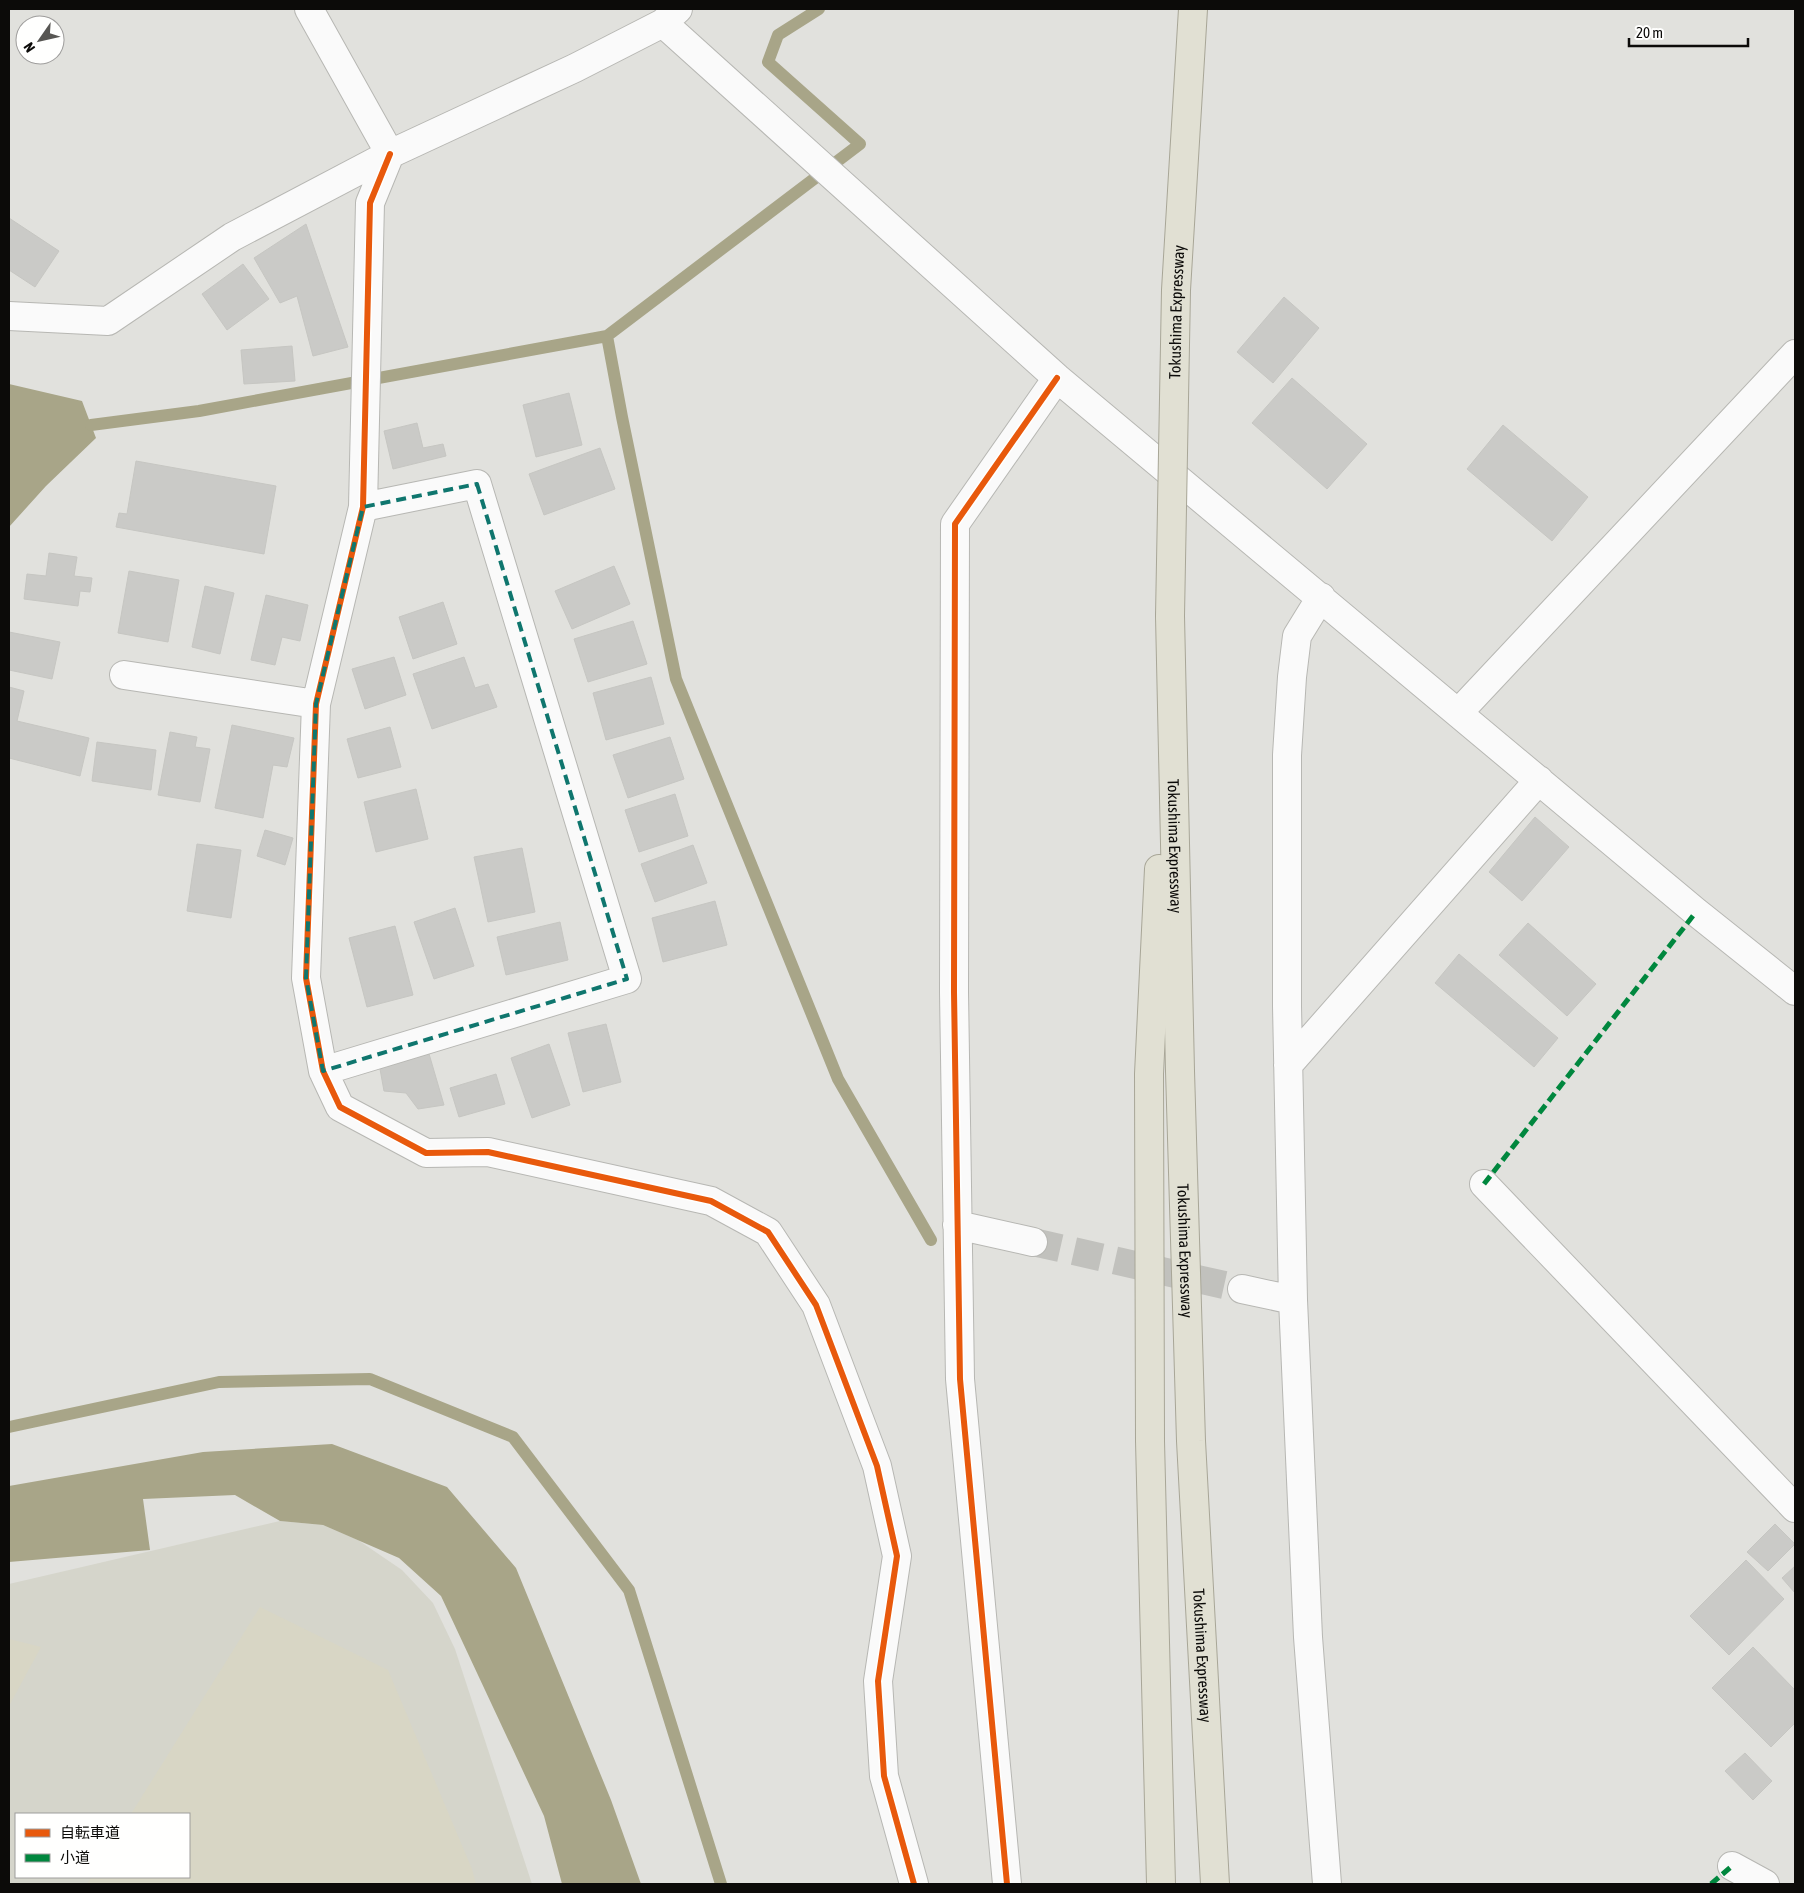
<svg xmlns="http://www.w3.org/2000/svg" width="1804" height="1893" font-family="'Asap Condensed','Noto Sans JP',sans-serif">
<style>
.built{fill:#d5d5cb;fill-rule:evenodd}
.green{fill:#d8d6c5}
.water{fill:#a8a588}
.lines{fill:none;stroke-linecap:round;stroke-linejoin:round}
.stream{stroke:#a8a588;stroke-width:12}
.building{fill:#cacac7;stroke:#c6c6c2}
.minor-tunnel{stroke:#c1c1bd;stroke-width:28;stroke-dasharray:28 14;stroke-linecap:butt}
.minor-casing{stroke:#b7b7b3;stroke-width:30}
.highway-casing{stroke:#a8a697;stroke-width:30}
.minor{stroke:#fafafa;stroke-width:28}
.highway{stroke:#e1e0d3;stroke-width:28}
.highway-bridge-casing{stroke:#a8a697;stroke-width:30;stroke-linecap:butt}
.highway-bridge{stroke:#e1e0d3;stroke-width:28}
.quiet{stroke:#00873e;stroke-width:5;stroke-dasharray:10 5;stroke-linecap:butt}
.cycleway-casing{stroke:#fffffe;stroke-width:9}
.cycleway{stroke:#e8590c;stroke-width:6}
.marked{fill:none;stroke:#0f766e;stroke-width:4;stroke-dasharray:10 6;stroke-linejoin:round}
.labels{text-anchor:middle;stroke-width:4;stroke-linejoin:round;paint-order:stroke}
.street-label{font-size:16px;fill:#0c0b09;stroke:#fffffe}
</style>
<rect width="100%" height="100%" fill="#e1e1dd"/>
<path class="built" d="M280 1521 323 1525 358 1540 402 1570 433 1603 455 1649 532 1884H9V1584ZM16 1814H189V1877H16Z"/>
<path class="green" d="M260 1607 388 1670 472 1869 476 1884H87L91 1877H189V1814H131Z
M9 1639 41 1647 9 1706Z"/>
<path class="water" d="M9 384 82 401 96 438 46 486 9 527Z
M332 1444 447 1487 516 1568 611 1800 641 1884H562L544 1816 441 1596 399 1558 323 1525 280 1521 235 1495 143 1499 150 1550 9 1562V1486L203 1452Z"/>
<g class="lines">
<path class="stream" d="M607 336 622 417 676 679 838 1079 931 1240
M91 425 199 411 607 336 860 144 768 62 778 35 819 9
M9 1427 219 1382 370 1379 513 1437 629 1590 721 1884"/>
</g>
<path class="building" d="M9 218 59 251 35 287 9 270Z
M306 224 348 347 313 356 297 296 280 303 254 258Z
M243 264 269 299 227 330 202 294Z
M1284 297 1319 328 1273 383 1237 352Z
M292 346 295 381 244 384 241 350Z
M1292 378 1367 444 1327 489 1252 423Z
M569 393 582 445 536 457 523 405Z
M417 423 423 448 443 444 446 456 393 469 384 431Z
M1503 425 1588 497 1552 541 1467 469Z
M600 448 615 489 544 515 529 474Z
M136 461 276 486 264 554 116 527 119 513 127 514Z
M49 553 77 557 74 576 92 578 90 592 80 591 78 606 24 599 27 574 46 576Z
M614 566 630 604 572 629 555 591Z
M129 571 179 580 168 642 118 633Z
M205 586 234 593 220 654 192 647Z
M266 595 308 605 300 641 282 637 275 665 251 660Z
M443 602 457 644 413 659 399 617Z
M633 621 647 664 588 682 574 639Z
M9 632 60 642 52 679 9 670Z
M394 657 406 695 365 709 352 669Z
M464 657 475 688 488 684 497 707 432 729 413 674Z
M651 677 664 724 606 740 593 693Z
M9 687 24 691 17 721 89 738 80 776 9 758Z
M232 725 294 738 287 767 273 765 263 818 215 808Z
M390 727 401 767 358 778 347 739Z
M170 732 197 737 195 747 210 749 200 802 158 795Z
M670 737 684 779 628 798 613 755Z
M97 742 156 750 151 790 92 781Z
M416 789 428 839 376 852 364 802Z
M675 794 688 836 639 852 625 810Z
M1535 817 1569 847 1522 901 1489 872Z
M265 830 293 838 285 865 257 856Z
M197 844 241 850 231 918 187 911Z
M693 845 707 883 655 902 641 864Z
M522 848 535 912 488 922 474 857Z
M715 901 727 945 663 962 652 918Z
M455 908 474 966 434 979 414 922Z
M560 922 568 960 506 975 497 937Z
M1528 923 1596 984 1567 1016 1499 955Z
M395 926 413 995 367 1007 349 938Z
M1459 954 1558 1038 1534 1067 1435 983Z
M606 1024 621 1082 583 1092 568 1033Z
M549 1044 570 1105 532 1118 511 1058Z
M427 1047 444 1105 418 1109 406 1093 384 1091 380 1069Z
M496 1074 505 1104 459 1117 450 1088Z
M1775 1524 1795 1544 1768 1571 1747 1552Z
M1746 1560 1784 1599 1729 1655 1690 1616Z
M1795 1566V1593L1782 1578Z
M1753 1647 1795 1690V1723L1771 1747 1712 1688Z
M1745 1753 1772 1781 1753 1800 1725 1771Z"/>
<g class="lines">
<path class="minor-tunnel" d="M1033 1242 1242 1289"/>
<g class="minor-casing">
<path id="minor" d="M309 9 390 154
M663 23 1057 378 1696 912 1795 991
M390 154 370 203 363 507 316 704 306 978 323 1071 340 1107 426 1153 488 1152 711 1201 768 1232 816 1305 877 1466 897 1556 878 1681 884 1776 914 1884
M9 316 108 321 232 237 390 154 575 68 663 23 678 9
M1321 597 1297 636 1292 677 1287 755V1006L1293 1300 1308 1637 1327 1884
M124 675 316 704
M1459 712 1795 354
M1288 1065 1539 780
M323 1071 627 979 477 484 363 507
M1484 1184 1795 1508
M957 1225 1033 1242
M1242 1289 1293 1300
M1732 1866 1765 1884
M1007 1884 960 1379 954 992 955 524 1057 378"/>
</g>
<g class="highway-casing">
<g id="highway">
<path id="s1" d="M1170 616 1180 1071 1191 1441 1215 1884"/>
<path d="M1159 869 1149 1074 1150 1441 1161 1884"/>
</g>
</g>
<use href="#minor" class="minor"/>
<use href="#highway" class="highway"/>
<g class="highway-bridge-casing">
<g id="highway-bridge">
<path id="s2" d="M1170 616 1176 290 1193 9"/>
</g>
</g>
<use href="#highway-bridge" class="highway-bridge"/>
<path class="quiet" d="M1484 1184 1696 912
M1711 1884 1732 1866"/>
<g class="cycleway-casing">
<path id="cycleway" d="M390 154 370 203 363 507 316 704 306 978 323 1071 340 1107 426 1153 488 1152 711 1201 768 1232 816 1305 877 1466 897 1556 878 1681 884 1776 914 1884
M1007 1884 960 1379 954 992 955 524 1057 378"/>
</g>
<use href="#cycleway" class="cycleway"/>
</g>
<path class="marked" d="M477 484 627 979 323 1071 306 978 316 704 363 507Z"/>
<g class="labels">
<g class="street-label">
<text dy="6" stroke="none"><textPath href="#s2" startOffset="304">Tokushima Expressway</textPath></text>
<text dy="6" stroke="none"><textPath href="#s1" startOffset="230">Tokushima Expressway</textPath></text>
<text dy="6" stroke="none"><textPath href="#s1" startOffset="635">Tokushima Expressway</textPath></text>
<text dy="6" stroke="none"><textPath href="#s1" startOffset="1040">Tokushima Expressway</textPath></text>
</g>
</g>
<rect width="1804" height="1893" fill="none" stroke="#0c0b09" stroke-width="20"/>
<rect x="15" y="1813" width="175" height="65" fill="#fffffe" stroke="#9e9d9c"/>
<rect x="25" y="1829" width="25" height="8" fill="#e8590c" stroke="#9e9d9c"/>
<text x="60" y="1838" font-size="15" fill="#0c0b09">自転車道</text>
<rect x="25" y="1854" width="25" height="8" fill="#00873e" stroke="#9e9d9c"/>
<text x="60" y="1863" font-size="15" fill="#0c0b09">小道</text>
<g transform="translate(40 40) rotate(236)"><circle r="24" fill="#fffffe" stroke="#9e9d9c"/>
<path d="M0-4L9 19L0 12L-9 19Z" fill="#575653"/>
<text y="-8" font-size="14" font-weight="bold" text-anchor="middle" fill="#0c0b09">N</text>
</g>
<path d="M1629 38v8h119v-8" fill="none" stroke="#0c0b09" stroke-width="2.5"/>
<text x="1636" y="38" font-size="15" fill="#0c0b09" stroke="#fffffe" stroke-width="4" paint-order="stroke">20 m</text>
</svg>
